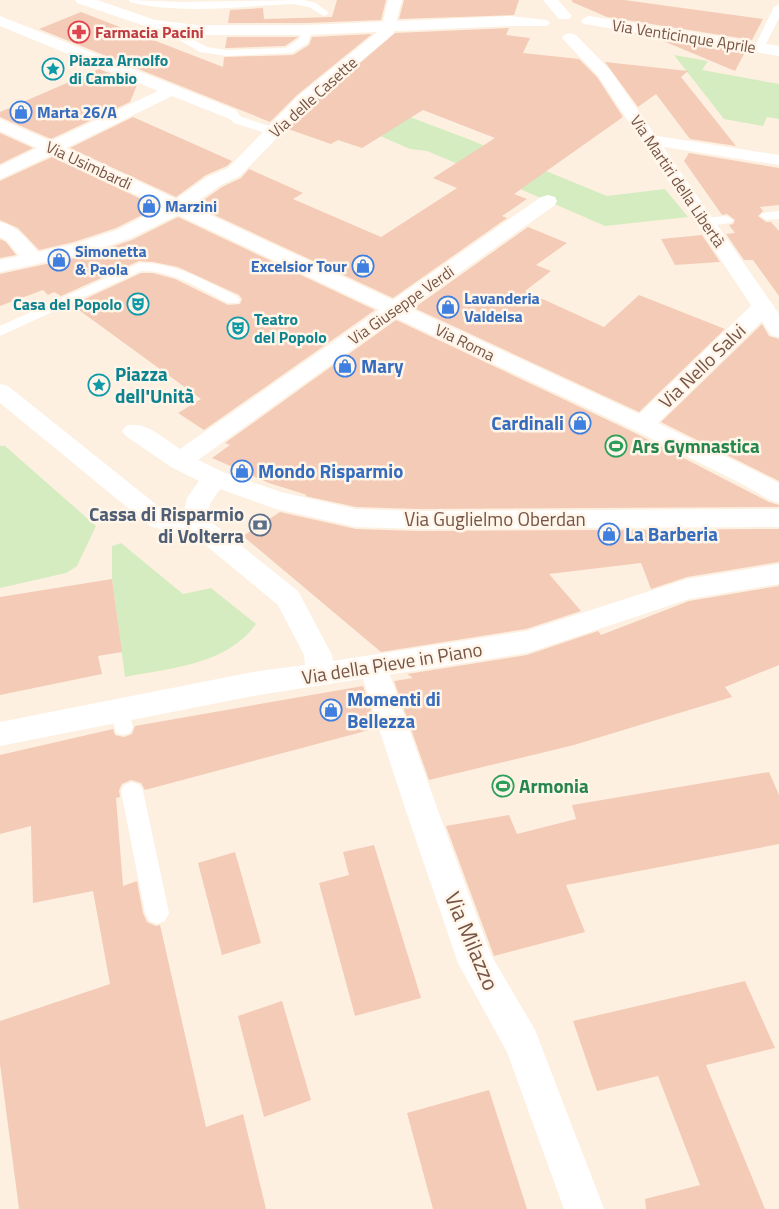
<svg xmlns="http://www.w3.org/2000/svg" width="779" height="1209" font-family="'Titillium Web',sans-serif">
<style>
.green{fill:#d4ecbf}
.building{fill:#f4cbb7}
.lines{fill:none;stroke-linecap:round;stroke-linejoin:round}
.service{fill:#fff;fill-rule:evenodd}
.pedestrian{fill:#fff;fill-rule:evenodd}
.minor{fill:#fff;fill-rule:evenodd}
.secondary{fill:#fff;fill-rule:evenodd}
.labels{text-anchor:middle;stroke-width:5;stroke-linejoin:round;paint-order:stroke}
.far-health-label{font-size:16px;font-weight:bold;fill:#be3a42;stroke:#fff5e9;text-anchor:start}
.far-street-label{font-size:16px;fill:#765447;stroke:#fff5e9}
.far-culture-label{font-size:16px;font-weight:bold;fill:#0d838f;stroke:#fff5e9;text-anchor:start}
.far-shop-label{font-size:16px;font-weight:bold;fill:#366cbe;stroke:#fff5e9;text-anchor:start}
.shop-label{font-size:19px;font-weight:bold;fill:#366cbe;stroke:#fff5e9;text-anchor:start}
.street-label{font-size:19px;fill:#765447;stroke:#fff5e9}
.culture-label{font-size:19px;font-weight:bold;fill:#0d838f;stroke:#fff5e9;text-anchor:start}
.leisure-label{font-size:19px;font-weight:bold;fill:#27864d;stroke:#fff5e9;text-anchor:start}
.service-label{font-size:19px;font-weight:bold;fill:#4e5e75;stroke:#fff5e9;text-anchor:end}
.near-street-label{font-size:22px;fill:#765447;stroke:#fff5e9}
</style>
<rect width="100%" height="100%" fill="#fdf0e1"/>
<path class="green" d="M674 55 708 61 702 70 779 84V119L767 117 763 126 724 119Z
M328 86 468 139 607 196 665 189 688 217 605 226 465 165 458 164 427 151 410 149 339 118 307 111 306 106Z
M0 446H5L96 526 77 566 66 573 0 588Z
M121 543 183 594 211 588 256 624C227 665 170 668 125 677L112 579V546Z"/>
<path class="building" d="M337 0H386L381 20 307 23H228L230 10 263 8 264 19 332 17Z
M404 0H519L514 15 399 19Z
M572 0H624L763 19 752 40 607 17 572 2Z
M81 12 223 67 224 57 293 55 309 45 312 37 372 34 297 95 270 122 39 29Z
M509 28 506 35 530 38 523 53 579 59 597 77 623 117 514 194 527 199 502 216 507 218 393 298 195 206 222 187 241 178 249 169 303 193 293 199 381 237 457 188 433 178 495 138 423 110 362 148 338 140 331 144 288 129 311 105 395 33Z
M227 37H298L285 46 227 48H225Z
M656 38 745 52 735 71Z
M605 62 688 71 681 77 736 146 690 139 656 94 638 107Z
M99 69 137 85 130 102 51 139 0 117V112Z
M133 117 232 161 227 166 206 175 176 197 70 148Z
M0 133 33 148 0 164Z
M689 153 779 168V205L760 207 763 211 758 216 766 222H771L779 231V296L753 260H744L726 234 735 233 729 225 733 224 735 220 727 214 722 215 684 161Z
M52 157 158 207 116 228 74 242 39 250 18 228 0 220V181Z
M178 217 375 310 204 430 178 413 201 399 72 305 141 273H153L175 279 228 305 240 304 242 299 239 295 178 267 153 262 139 261 61 296 54 292 48 295 43 290 0 306V274L88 255 132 240Z
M528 227 567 243 536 265 551 271 525 291 604 327 639 295 725 329 639 412 414 308Z
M702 235 720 262 675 265 661 239Z
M0 239 6 242 16 255 0 258Z
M396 320 633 432 769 502 779 505V507L418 509 356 507 305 496 307 495 269 483 212 458 230 445 225 443Z
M762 324 769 336 779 339V481L661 422Z
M280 512 356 529 418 531 779 529V562L687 577 651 589 641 563 549 574 581 611 526 629 381 652 243 536Z
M112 579 122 652 98 656 102 674 0 695V597Z
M779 586V665L725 687 732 697 574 745 429 780 394 681 413 678 407 674 527 655 598 631 601 635 689 601Z
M363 686 377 728 145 790 141 783 131 780 122 784 119 790 120 797 116 798 123 886 137 881 143 913 147 922 156 926 160 925 206 1127 243 1114 266 1209H19L0 1064V1021L110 984 93 891 33 903 31 826 0 834V755L113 729 115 735 124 737 132 734 135 726Z
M769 772 779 795V844L566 885 585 932 494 956 446 826 509 815 517 834 576 819 572 805Z
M374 845 421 998 355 1016 319 883 349 875 343 852Z
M235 852 261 943 222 955 198 863Z
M745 981 775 1048 706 1065 765 1209H646L645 1199 700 1185 658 1076 597 1091 573 1021Z
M282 1001 311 1100 264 1117 238 1016Z
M489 1090 527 1209H433L407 1113Z"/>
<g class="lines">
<path class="service" d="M129 0 182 2 303 0 316 3 329 13 324 16 309 7 293 4C241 6 181 15 130 2Z
M779 4V18L764 48 759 51 755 50 754 48 774 7Z
M162 23 207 47 227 50 286 48 299 39 303 28H311L312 30 308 43 292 53 227 56 200 52 158 28 157 26 158 24Z
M230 110 242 117 269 126 271 129 265 133 234 123 224 114Z
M779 211V219L767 220 760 216 762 213Z
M726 216 733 220 731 223 706 226 699 222 706 218Z
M139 263C175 262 206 281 238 297L240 300 238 303H228C201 290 173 270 141 271L0 336V326Z
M120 702 127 704 133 727 130 733 123 735 116 733 110 710 113 704Z
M132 782 140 785 143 791 169 913 165 921 157 924 149 921 145 913 121 791 124 785Z"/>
<path class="pedestrian" d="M373 656 383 659 387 667 436 805 431 815 420 819 409 815 404 805 359 667 363 659Z"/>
<path class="minor" d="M388 0H402L393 34 310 104 240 176 221 185 191 206 393 300 541 197 548 195 555 197 557 201 555 205 410 308 639 414 755 302 763 301 771 302 774 307 771 312 658 423 779 483V503L770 500 742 484 634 430 396 318 198 460 225 473 281 492 356 509 418 511 779 509V527L418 529 356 527 276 509 220 489 210 504 209 520 298 591 332 655 333 661 526 631 687 579 779 564V584L689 599 527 653 253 696 0 746V722L253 672 305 665 304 655 278 605 191 533 176 534 150 526 0 403V384L8 386 168 514 183 516 187 498 199 481 171 467 126 436 122 431 126 426C145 420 164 439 180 449L379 310 178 215 131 238 87 253 0 272V260L19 256 7 241 0 237V222C17 226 27 239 38 252L75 244 117 230 162 207 52 155 0 179V166L37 148 0 131V119L51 141 158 91 0 26V16L236 110 239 114 236 118 230 119 172 96 66 148 176 199 207 177 228 168 298 96 381 29Z
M651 135 779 155V165L645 144 642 140 645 136Z
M420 791 431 795 436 805 491 955 535 1030 604 1209H564L507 1052 458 963 404 805 409 795Z"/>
<path class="secondary" d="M75 0H97L155 20 197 25H307L510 16 547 20 550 23 547 26H510L307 35H197L148 27 77 3Z
M543 0H558L572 16 569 19H559Z
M589 16 779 46V56L584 24 581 21 584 18Z
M570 33 576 35 610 70 779 314V337L771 335 598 76 562 38 564 35Z"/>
</g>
<defs>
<g id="pharmacy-ring" transform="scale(1.125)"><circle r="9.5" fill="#fff5e9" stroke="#e0444e" stroke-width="1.5"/><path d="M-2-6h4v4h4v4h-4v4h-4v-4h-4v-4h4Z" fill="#e0444e"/></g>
<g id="sight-ring" transform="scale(1.125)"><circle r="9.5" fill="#fff5e9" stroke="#0f9aa8" stroke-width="1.5"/><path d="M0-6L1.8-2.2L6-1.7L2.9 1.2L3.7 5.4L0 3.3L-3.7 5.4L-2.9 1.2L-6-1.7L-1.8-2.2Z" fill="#0f9aa8"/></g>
<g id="shop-ring" transform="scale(1.125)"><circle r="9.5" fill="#fff5e9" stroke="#3f7fe0" stroke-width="1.5"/><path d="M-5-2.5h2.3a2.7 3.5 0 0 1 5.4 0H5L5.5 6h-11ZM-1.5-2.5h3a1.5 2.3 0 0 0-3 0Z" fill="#3f7fe0"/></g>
<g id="theatre-ring" transform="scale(1.125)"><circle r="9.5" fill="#fff5e9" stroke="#0f9aa8" stroke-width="1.5"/><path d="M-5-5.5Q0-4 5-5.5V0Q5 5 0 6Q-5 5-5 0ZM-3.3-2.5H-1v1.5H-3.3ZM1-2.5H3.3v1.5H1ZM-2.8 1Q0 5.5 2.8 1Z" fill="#0f9aa8"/></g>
<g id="stadium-ring" transform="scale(1.125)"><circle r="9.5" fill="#fff5e9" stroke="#2e9e5b" stroke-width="1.5"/><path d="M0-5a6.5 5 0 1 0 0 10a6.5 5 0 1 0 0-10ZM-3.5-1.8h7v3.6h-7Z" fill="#2e9e5b"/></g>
<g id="bank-ring" transform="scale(1.125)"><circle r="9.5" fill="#fff5e9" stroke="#5c6f8a" stroke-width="1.5"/><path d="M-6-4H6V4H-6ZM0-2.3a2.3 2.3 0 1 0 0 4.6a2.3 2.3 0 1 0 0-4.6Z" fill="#5c6f8a"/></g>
</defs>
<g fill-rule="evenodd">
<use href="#pharmacy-ring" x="79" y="32"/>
<use href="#sight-ring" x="53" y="69"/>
<use href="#shop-ring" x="21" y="112"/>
<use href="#shop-ring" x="149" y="206"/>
<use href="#shop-ring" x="59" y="260"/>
<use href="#shop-ring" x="363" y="266"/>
<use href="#theatre-ring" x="138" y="304"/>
<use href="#shop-ring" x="448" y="307"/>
<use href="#theatre-ring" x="238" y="328"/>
<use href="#shop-ring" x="345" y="366"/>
<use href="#sight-ring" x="99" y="385"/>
<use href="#shop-ring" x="580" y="423"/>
<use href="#stadium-ring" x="616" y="446"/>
<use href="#shop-ring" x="242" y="471"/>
<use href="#bank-ring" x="260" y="525"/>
<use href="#shop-ring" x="609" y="534"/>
<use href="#shop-ring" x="331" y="710"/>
<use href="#stadium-ring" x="503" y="786"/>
</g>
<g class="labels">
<g class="far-health-label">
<text x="95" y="38">Farmacia Pacini</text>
</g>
<g class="far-street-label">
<text transform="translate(684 36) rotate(9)" y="6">Via Venticinque Aprile</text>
<text transform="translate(313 97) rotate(-42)" y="6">Via delle Casette</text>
<text transform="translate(89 165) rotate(25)" y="6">Via Usimbardi</text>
<text transform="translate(678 181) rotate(56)" y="6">Via Martiri della Libertà</text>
<text transform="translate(401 305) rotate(-35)" y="6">Via Giuseppe Verdi</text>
<text transform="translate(465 342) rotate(26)" y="6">Via Roma</text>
</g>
<g class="far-culture-label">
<text x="69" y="66">Piazza Arnolfo<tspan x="69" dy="18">di Cambio</tspan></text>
<text x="122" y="310" text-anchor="end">Casa del Popolo</text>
<text x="254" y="325">Teatro<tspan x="254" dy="18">del Popolo</tspan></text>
</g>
<g class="far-shop-label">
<text x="37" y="118">Marta 26/A</text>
<text x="165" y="212">Marzini</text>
<text x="75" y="257">Simonetta<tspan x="75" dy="18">&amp; Paola</tspan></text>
<text x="347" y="272" text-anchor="end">Excelsior Tour</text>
<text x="464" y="304">Lavanderia<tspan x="464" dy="18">Valdelsa</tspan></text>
</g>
<g class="shop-label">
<text x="361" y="373">Mary</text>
<text x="564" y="430" text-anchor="end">Cardinali</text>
<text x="258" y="478">Mondo Risparmio</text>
<text x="625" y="541">La Barberia</text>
<text x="347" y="706">Momenti di<tspan x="347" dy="22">Bellezza</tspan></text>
</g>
<g class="street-label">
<text transform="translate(702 366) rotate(-44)" y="7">Via Nello Salvi</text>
<text x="495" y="526">Via Guglielmo Oberdan</text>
<text transform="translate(392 663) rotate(-9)" y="7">Via della Pieve in Piano</text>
</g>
<g class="culture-label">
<text x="115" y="381">Piazza<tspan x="115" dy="22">dell'Unità</tspan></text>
</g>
<g class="leisure-label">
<text x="632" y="453">Ars Gymnastica</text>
<text x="519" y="793">Armonia</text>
</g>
<g class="service-label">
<text x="244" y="521">Cassa di Risparmio<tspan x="244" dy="22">di Volterra</tspan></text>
</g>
<g class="near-street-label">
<text transform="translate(472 941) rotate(67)" y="8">Via Milazzo</text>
</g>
</g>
</svg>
